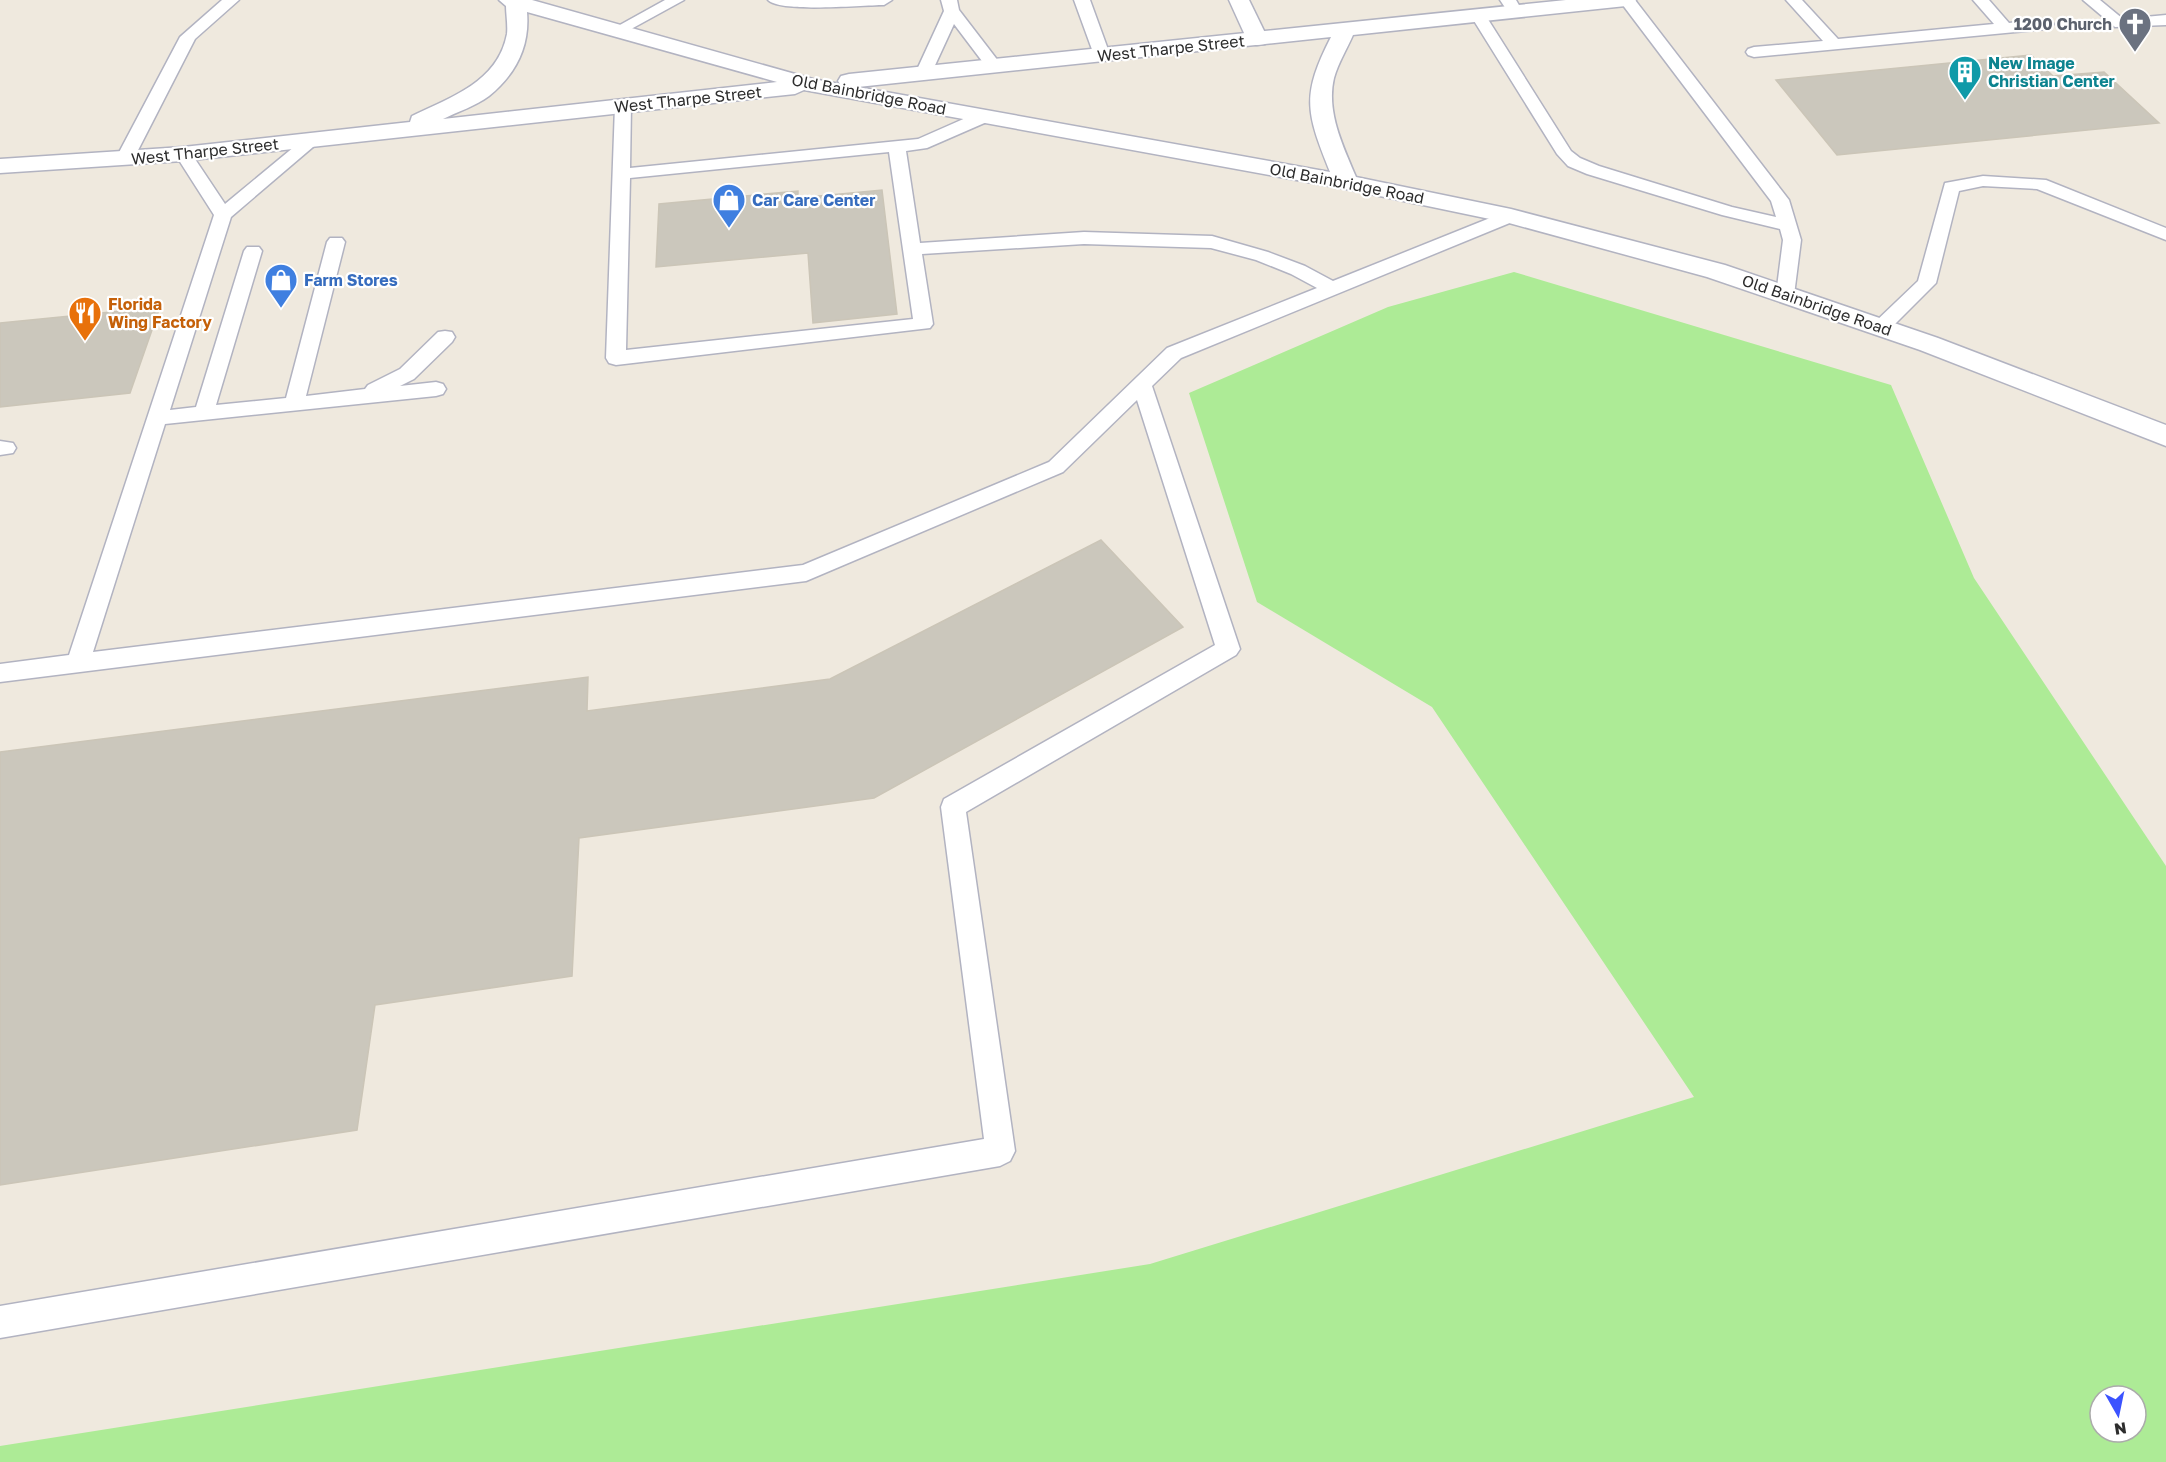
<svg xmlns="http://www.w3.org/2000/svg" width="2166" height="1462" font-family="'Golos Text',sans-serif">
<style>
.green{fill:#adeb96;fill-rule:evenodd}
.building{fill:#cbc7bc;stroke:#cbc5b7;stroke-width:1.5}
.lines{fill:none;stroke-linecap:round;stroke-linejoin:round}
.lane-casing{stroke:#b2b3c1;stroke-width:3}
.street-casing{stroke:#b2b3c1;stroke-width:3}
.secondary-casing{stroke:#b2b3c1;stroke-width:3}
.lane{fill:#fff;fill-rule:evenodd}
.street{fill:#fff;fill-rule:evenodd}
.secondary{fill:#fff;fill-rule:evenodd}
.labels{text-anchor:middle;stroke-width:4.5;stroke-linejoin:round;paint-order:stroke}
.far-worship-label{font-size:16px;font-weight:bold;fill:#5b616d;stroke:#fff;text-anchor:end}
.far-street-label{font-size:16px;fill:#2d2d2d;stroke:#fff}
.far-culture-label{font-size:16px;font-weight:bold;fill:#0d838f;stroke:#fff;text-anchor:start}
.far-shop-label{font-size:16px;font-weight:bold;fill:#366cbe;stroke:#fff;text-anchor:start}
.far-food-label{font-size:16px;font-weight:bold;fill:#c56008;stroke:#fff;text-anchor:start}
</style>
<rect width="100%" height="100%" fill="#efe9de"/>
<path class="green" d="M1514 272 1891 385 1974 578 2166 866V1462H0V1446L1150 1264 1694 1097 1432 707 1257 602 1189 393 1388 307ZM2100 1396H2136V1432H2100Z"/>
<path class="building" d="M2031 55 2053 76 2104 72 2159 123 1837 155 1776 80Z
M882 190 897 314 813 323 808 253 656 267 659 204 798 191V198Z
M160 307 130 393 0 407V323Z
M1101 540 1183 627 874 798 579 838 572 976 375 1005 357 1130 0 1185V752L588 677 587 711 830 679Z"/>
<g class="lines">
<g class="lane-casing">
<path id="lane" d="M222 0H239L195 39 133 160 130 164H118L115 160 180 37Z
M665 0H684L622 34H612L609 31Z
M768 0H892L884 5C864 5 780 13 768 0Z
M941 0H957L959 10 1002 66 1000 69H988L954 24 931 74 923 79 917 77 915 74 944 11Z
M1074 0H1090L1110 55 1108 58H1096L1094 55Z
M1500 0H1516L1523 12 1520 15H1510Z
M1619 0H1635L1789 200 1801 240 1794 295 1792 299H1778L1776 295 1783 240 1780 229 1722 215 1587 174 1568 166 1557 154 1471 16 1474 13H1484L1571 151 1580 158 1599 166 1732 207 1776 217 1771 201Z
M1786 0H1802L1838 39 1994 24 1973 0H1989L2009 23 2046 19 2054 24 2046 29 1754 57 1748 55 1746 52 1748 49 1754 47 1823 41Z
M2083 0H2100L2123 19 2166 15V25L2115 27Z
M623 101 631 106 630 168 918 139 977 113H989L991 117 989 121 927 148 906 151 920 243 1084 232 1212 236 1268 252 1305 266 1333 281 1505 212H1517L1520 216 1517 220 1181 358 1152 386 1240 649 1236 655 966 812 1015 1151 1010 1161 1000 1166 0 1338V1306L984 1139 941 807 944 799 1215 645 1137 400 1063 472 806 581 0 682V664L69 655 214 215 175 154 177 150H189L225 204 306 137 312 136 320 141 231 217 170 410 196 407 244 251 247 247H259L262 251 216 405 286 398 327 242 330 238H342L345 242 306 396 365 389 368 385 400 369 438 332 445 331 452 332 455 337 452 342 414 379 400 386 436 382 443 384 446 389 443 394 436 396 165 424 93 652 803 565 1049 462 1167 348 1317 288 1291 274 1256 260 1211 248 1084 244 922 254 933 324 930 328 616 365 609 363 606 358 615 106ZM889 152 913 319 626 350 630 178Z
M1983 176 2046 180 2166 228V240L2037 189 1983 186 1959 191 1936 283 1888 331 1881 333 1874 331 1871 327 1874 323 1918 281 1945 183Z
M0 441 13 443 16 448 13 453 0 455Z"/>
</g>
<g class="street-casing">
<path id="street" d="M1229 0H1249L1268 39 1265 44 1257 45 1249 44Z"/>
</g>
<g class="secondary-casing">
<path id="secondary" d="M499 0H532L813 79 840 84 838 81 841 76 849 74 1566 0H1636L1633 4 1626 6 1353 35C1347 49 1338 63 1334 78 1326 112 1343 146 1356 177L1511 209 1725 265 1938 338 2166 425V446L1920 350 1707 277 1509 223 1346 189 804 90 795 94 183 161 0 173V159L183 147 410 122 412 116C451 97 498 82 507 34 508 25 506 14 506 6ZM527 12 777 82 443 119C457 112 476 106 489 96 516 74 530 46 527 12ZM1331 37C1301 96 1306 112 1330 172L858 87Z"/>
</g>
<use href="#lane" class="lane"/>
<use href="#street" class="street"/>
<use href="#secondary" class="secondary"/>
</g>
<defs>
<g id="church-pin" transform="scale(1.725)"><path d="M0 17L-7.5 6A9.5 9.5 0 1 1 7.5 6Z" fill="#6b7280" stroke="#fff"/><path d="M-1.2-6h2.4v3.5h3.3v2.4h-3.3V6h-2.4V-.1h-3.3v-2.4h3.3Z" fill="#fff"/></g>
<g id="building-pin" transform="scale(1.725)"><path d="M0 17L-7.5 6A9.5 9.5 0 1 1 7.5 6Z" fill="#0f9aa8" stroke="#fff"/><path d="M-4-6H4V6H1V3H-1V6H-4ZM-2.5-4.3h1.7v1.8h-1.7ZM.8-4.3h1.7v1.8H.8ZM-2.5-1h1.7V.8h-1.7ZM.8-1h1.7V.8H.8Z" fill="#fff"/></g>
<g id="shop-pin" transform="scale(1.725)"><path d="M0 17L-7.5 6A9.5 9.5 0 1 1 7.5 6Z" fill="#3f7fe0" stroke="#fff"/><path d="M-5-2.5h2.3a2.7 3.5 0 0 1 5.4 0H5L5.5 6h-11ZM-1.5-2.5h3a1.5 2.3 0 0 0-3 0Z" fill="#fff"/></g>
<g id="restaurant-pin" transform="scale(1.725)"><path d="M0 17L-7.5 6A9.5 9.5 0 1 1 7.5 6Z" fill="#e8710a" stroke="#fff"/><path d="M-5-6h1v4h1v-4h1v4h1v-4h1v5L-1.5 .5V6h-2V.5L-5-1ZM5-6V6H3V1.5H1.5Q1.5-4 5-6Z" fill="#fff"/></g>
</defs>
<g fill-rule="evenodd">
<use href="#church-pin" x="2135" y="24"/>
<use href="#building-pin" x="1965" y="72"/>
<use href="#shop-pin" x="729" y="200"/>
<use href="#shop-pin" x="281" y="280"/>
<use href="#restaurant-pin" x="85" y="313"/>
</g>
<g class="labels">
<g class="far-worship-label">
<text x="2112" y="30">1200 Church</text>
</g>
<g class="far-street-label">
<text transform="translate(1171 48) rotate(-6)" y="6">West Tharpe Street</text>
<text transform="translate(869 94) rotate(11)" y="6">Old Bainbridge Road</text>
<text transform="translate(688 99) rotate(-6)" y="6">West Tharpe Street</text>
<text transform="translate(205 151) rotate(-6)" y="6">West Tharpe Street</text>
<text transform="translate(1347 183) rotate(11)" y="6">Old Bainbridge Road</text>
<text transform="translate(1817 305) rotate(19)" y="6">Old Bainbridge Road</text>
</g>
<g class="far-culture-label">
<text x="1988" y="69">New Image<tspan x="1988" dy="18">Christian Center</tspan></text>
</g>
<g class="far-shop-label">
<text x="752" y="206">Car Care Center</text>
<text x="304" y="286">Farm Stores</text>
</g>
<g class="far-food-label">
<text x="108" y="310">Florida<tspan x="108" dy="18">Wing Factory</tspan></text>
</g>
</g>
<g transform="translate(2118 1414) rotate(171)"><circle r="28" fill="#ffffff" stroke="#ababab" stroke-width="1.5"/>
<path d="M0-4.5L10 22L0 15L-10 22Z" fill="#3b53ff"/>
<text y="-9" font-size="16" font-weight="bold" text-anchor="middle" fill="#2d2d2d">N</text>
</g>
</svg>
